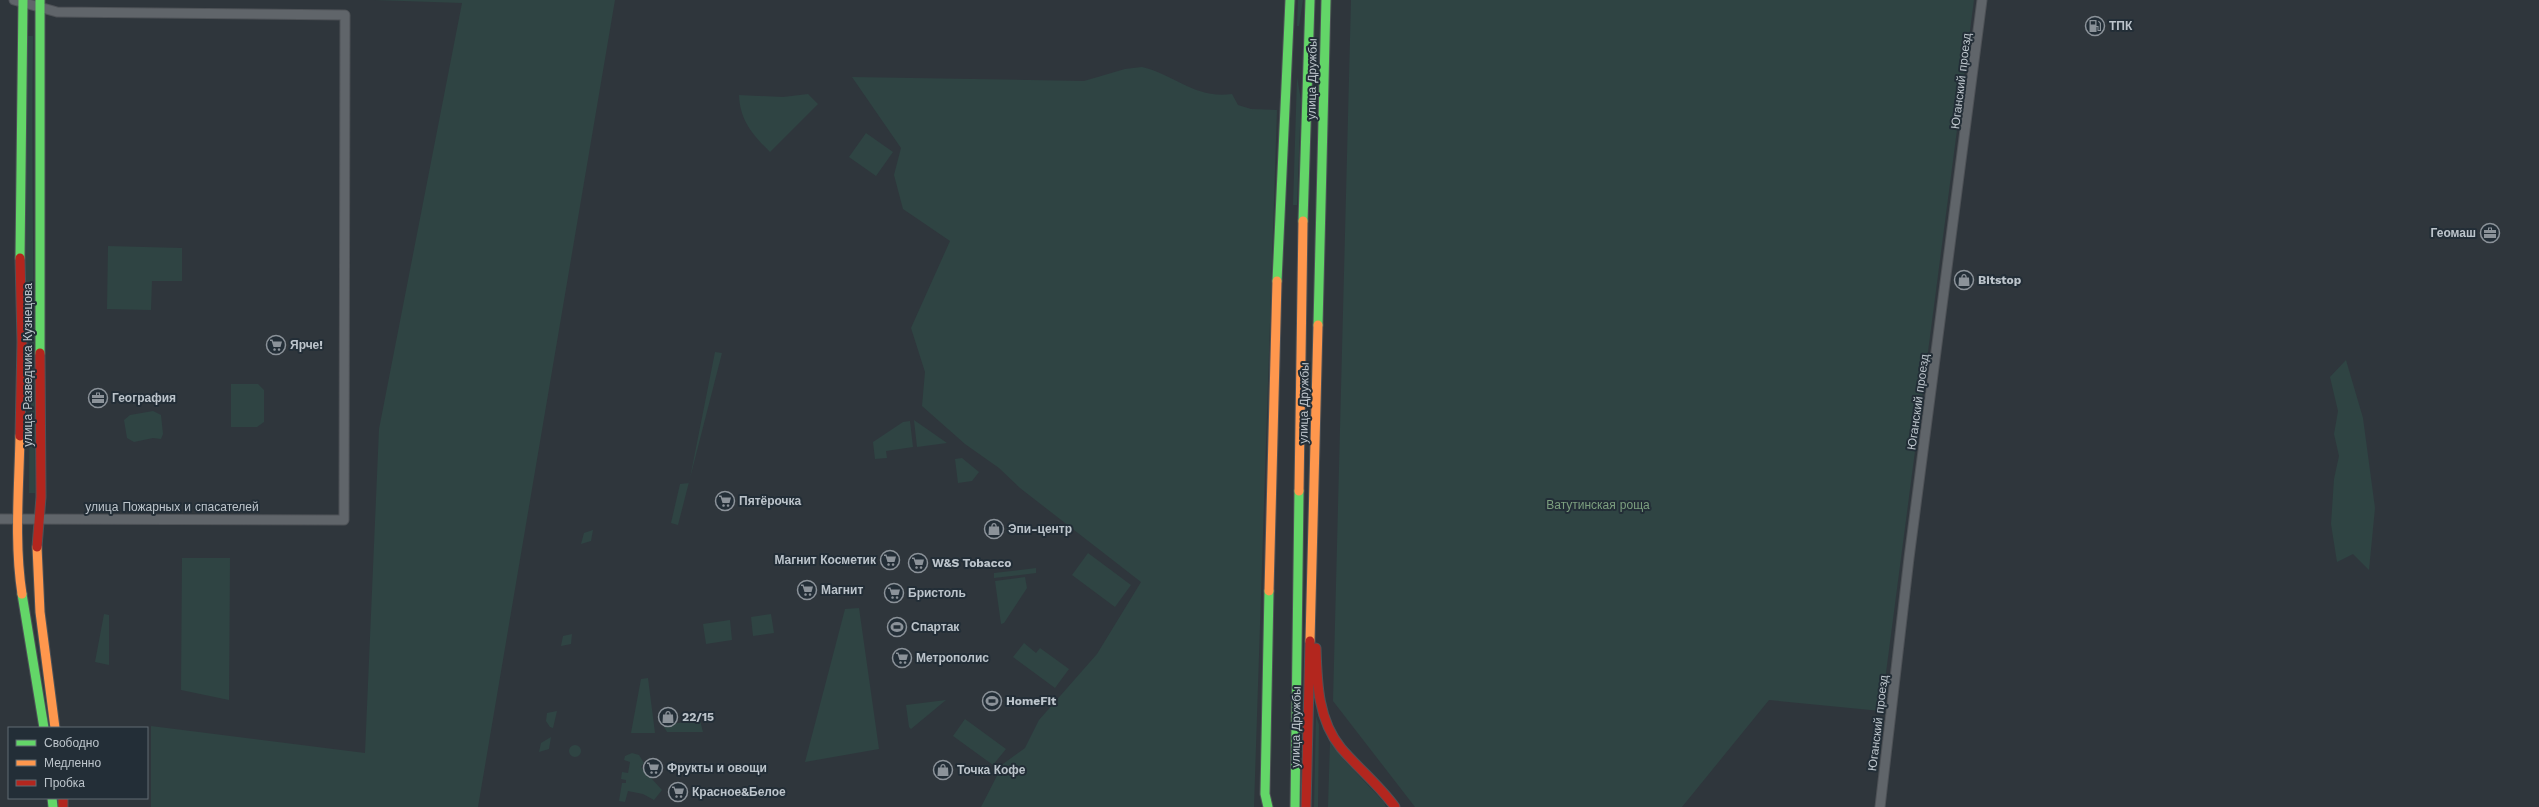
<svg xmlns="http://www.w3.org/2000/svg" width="2539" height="807" font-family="'Work Sans',sans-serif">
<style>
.green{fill:#2f4443}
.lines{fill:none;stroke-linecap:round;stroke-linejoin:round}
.street-casing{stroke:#4e5257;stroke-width:11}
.fast-casing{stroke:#4e5257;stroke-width:11}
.slow-casing{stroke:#4e5257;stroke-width:11}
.jam-casing{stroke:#4e5257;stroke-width:11}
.street{stroke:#60656a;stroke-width:9}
.fast{stroke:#63d668;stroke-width:9}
.slow{stroke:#ff974d;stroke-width:9}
.jam{stroke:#b3261e;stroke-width:9}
.labels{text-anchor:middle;stroke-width:4;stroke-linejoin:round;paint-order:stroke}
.poi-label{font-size:12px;font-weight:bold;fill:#bcc4cb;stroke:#232e37;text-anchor:start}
.street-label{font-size:12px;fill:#bcc4cb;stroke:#232e37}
.park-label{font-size:12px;fill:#7c9f7f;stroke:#232e37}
</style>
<rect width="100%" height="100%" fill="#2f363c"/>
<path class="green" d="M374 0H615L478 807H151V726L365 753 379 429 462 3Z
M1298 0H1303L1299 26H1297Z
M1351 0H1974L1881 711 1769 700 1682 807H1415L1333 701Z
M27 36H33C31 188 35 341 35 493H29L30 341 25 276Z
M1142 67C1176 75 1194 99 1232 94L1238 105 1251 109 1277 110 1254 807H981L1003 764 1025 748 1039 720 1097 654 1141 582 1020 488 999 468 965 444 922 406 925 372 911 328 950 241 903 209 894 175 901 148 852 77 1084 81 1125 69Z
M1297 77 1301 100 1297 205H1293Z
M808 94 818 104 770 152C753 135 740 121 739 95L783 97Z
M866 133 893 152 876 176 849 157Z
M108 246 182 248V281H152L151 310 107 309Z
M715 352 722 353 678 525 671 523 680 484 689 483Z
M2346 360 2363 418 2375 508 2369 570 2353 554 2337 562 2331 524 2334 479 2339 456 2334 434 2338 411 2330 377Z
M231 384H258L264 390V422L257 427H231Z
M153 411 161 415 163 434 161 439 153 438 134 442 127 438 124 420 130 415Z
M914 420 947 443 917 447Z
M910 421 913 447 886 451 887 458 875 459 873 442 903 422Z
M962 458 979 472 972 481 958 483 955 459Z
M593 530 591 541 581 544 584 533Z
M1088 553 1131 585 1115 607 1072 575Z
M182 558H230L229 700 181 690Z
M1036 568V573L994 578V573Z
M1025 577 1027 588 1004 623 1001 624 995 581Z
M859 608 879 749 805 762 845 609Z
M104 614 109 615V665L95 662Z
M771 614 774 633 753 636 751 617Z
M730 620 732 640 706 644 703 624Z
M572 634 571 644 561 646 563 636Z
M1024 643 1036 653 1040 648 1069 669 1055 688 1013 657Z
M648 678 655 733H631L641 679Z
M946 700 911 729 909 727 906 705Z
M557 711 553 728 550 727 546 721 547 713Z
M1316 716 1319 725 1318 807H1314Z
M965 719 1006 749 993 765 953 736Z
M700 720 703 732H667L663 725Z
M551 737 549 749 539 752 541 743Z
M1330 742 1345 761 1384 802 1386 807H1328Z
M569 751a6 6 0 1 1 12 0a6 6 0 1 1-12 0Z
M632 753 639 755 644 763 641 767 662 790 654 800 643 794 628 791 625 802 619 801 622 783H626V780L621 779 622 772 628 773 630 762 624 760 625 756Z"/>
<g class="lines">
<g class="street-casing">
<path id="street" d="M0 519 344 520 345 15 57 12 14 0
M1880 807 1909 558 1982 0"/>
</g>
<g class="fast-casing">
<path id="fast" d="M1303 221 1310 0
M20 258 23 0
M1277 281 1290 0
M1318 325 1326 0
M40 353V0
M22 594 44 728
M52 798 53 807
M1268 807 1265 794 1269 591
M1295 807 1299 491"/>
</g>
<g class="slow-casing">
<path id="slow" d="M20 436C19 488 14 542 22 594
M1299 491 1303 221
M37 547 40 612 55 728
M1269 591 1277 281
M1310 641 1318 325"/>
</g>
<g class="jam-casing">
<path id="jam" d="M20 436 22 342 20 258
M37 547 41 497 40 353
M1316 648C1317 683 1318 720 1341 748 1358 768 1379 785 1395 807
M63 798V807
M1306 807 1310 641"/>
</g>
<use href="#street" class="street"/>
<use href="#fast" class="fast"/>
<use href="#slow" class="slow"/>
<use href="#jam" class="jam"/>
</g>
<defs>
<g id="fuel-ring" transform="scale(1)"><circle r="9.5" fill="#232e37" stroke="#8b9299" stroke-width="1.5"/><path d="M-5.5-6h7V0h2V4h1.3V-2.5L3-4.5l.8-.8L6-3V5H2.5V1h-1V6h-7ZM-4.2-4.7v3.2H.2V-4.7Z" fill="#8b9299"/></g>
<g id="office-ring" transform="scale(1)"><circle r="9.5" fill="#232e37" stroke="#8b9299" stroke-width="1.5"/><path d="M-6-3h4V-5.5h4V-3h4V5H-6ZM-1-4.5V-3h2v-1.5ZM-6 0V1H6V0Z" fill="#8b9299"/></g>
<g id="shop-ring" transform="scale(1)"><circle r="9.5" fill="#232e37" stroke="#8b9299" stroke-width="1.5"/><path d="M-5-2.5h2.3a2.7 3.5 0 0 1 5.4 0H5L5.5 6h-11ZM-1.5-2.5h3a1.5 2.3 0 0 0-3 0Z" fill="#8b9299"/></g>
<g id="supermarket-ring" transform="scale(1)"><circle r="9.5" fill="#232e37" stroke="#8b9299" stroke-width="1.5"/><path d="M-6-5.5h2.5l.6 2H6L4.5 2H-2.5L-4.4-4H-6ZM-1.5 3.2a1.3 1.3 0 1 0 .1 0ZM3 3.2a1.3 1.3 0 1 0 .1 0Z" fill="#8b9299"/></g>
<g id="stadium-ring" transform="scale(1)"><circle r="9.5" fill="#232e37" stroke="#8b9299" stroke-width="1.5"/><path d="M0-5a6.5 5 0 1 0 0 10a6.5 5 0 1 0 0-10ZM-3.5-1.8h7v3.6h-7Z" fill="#8b9299"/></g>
</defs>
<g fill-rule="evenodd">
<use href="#fuel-ring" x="2095" y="26"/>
<use href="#office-ring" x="2490" y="233"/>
<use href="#shop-ring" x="1964" y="280"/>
<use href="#supermarket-ring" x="276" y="345"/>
<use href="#office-ring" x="98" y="398"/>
<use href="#supermarket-ring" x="725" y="501"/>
<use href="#shop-ring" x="994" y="529"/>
<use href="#supermarket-ring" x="890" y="560"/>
<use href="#supermarket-ring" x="918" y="563"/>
<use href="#supermarket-ring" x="807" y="590"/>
<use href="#supermarket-ring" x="894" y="593"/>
<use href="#stadium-ring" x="897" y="627"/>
<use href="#supermarket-ring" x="902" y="658"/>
<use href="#stadium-ring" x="992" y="701"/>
<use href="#shop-ring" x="668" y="717"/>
<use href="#supermarket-ring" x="653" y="768"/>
<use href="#shop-ring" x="943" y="770"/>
<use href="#supermarket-ring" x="678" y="792"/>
</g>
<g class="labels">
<g class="poi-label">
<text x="2109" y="30">ТПК</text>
<text x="2476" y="237" text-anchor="end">Геомаш</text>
<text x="1978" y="284">Bitstop</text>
<text x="290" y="349">Ярче!</text>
<text x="112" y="402">География</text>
<text x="739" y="505">Пятёрочка</text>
<text x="1008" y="533">Эпи-центр</text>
<text x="876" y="564" text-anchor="end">Магнит Косметик</text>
<text x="932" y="567">W&amp;S Tobacco</text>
<text x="821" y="594">Магнит</text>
<text x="908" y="597">Бристоль</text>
<text x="911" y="631">Спартак</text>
<text x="916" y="662">Метрополис</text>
<text x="1006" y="705">HomeFit</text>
<text x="682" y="721">22/15</text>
<text x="667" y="772">Фрукты и овощи</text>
<text x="957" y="774">Точка Кофе</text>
<text x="692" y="796">Красное&amp;Белое</text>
</g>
<g class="street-label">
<text transform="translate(1312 79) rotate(-89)" y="4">улица Дружбы</text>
<text transform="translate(1961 81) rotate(-83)" y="4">Юганский проезд</text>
<text transform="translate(28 365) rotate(-90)" y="4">улица Разведчика Кузнецова</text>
<text transform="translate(1918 402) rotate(-82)" y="4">Юганский проезд</text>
<text transform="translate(1304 403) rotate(-89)" y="4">улица Дружбы</text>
<text x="172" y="511">улица Пожарных и спасателей</text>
<text transform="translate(1878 723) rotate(-83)" y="4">Юганский проезд</text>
<text transform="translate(1296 727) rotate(-89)" y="4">улица Дружбы</text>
</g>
<g class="park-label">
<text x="1598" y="509">Ватутинская роща</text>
</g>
</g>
<rect x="8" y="727" width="140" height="72" fill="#232e37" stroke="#606a72"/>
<rect x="16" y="740" width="20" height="6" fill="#63d668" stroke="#606a72"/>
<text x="44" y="747" font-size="12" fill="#bcc4cb">Свободно</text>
<rect x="16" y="760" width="20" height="6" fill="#ff974d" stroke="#606a72"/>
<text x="44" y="767" font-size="12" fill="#bcc4cb">Медленно</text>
<rect x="16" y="780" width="20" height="6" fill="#b3261e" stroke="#606a72"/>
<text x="44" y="787" font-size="12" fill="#bcc4cb">Пробка</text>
</svg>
